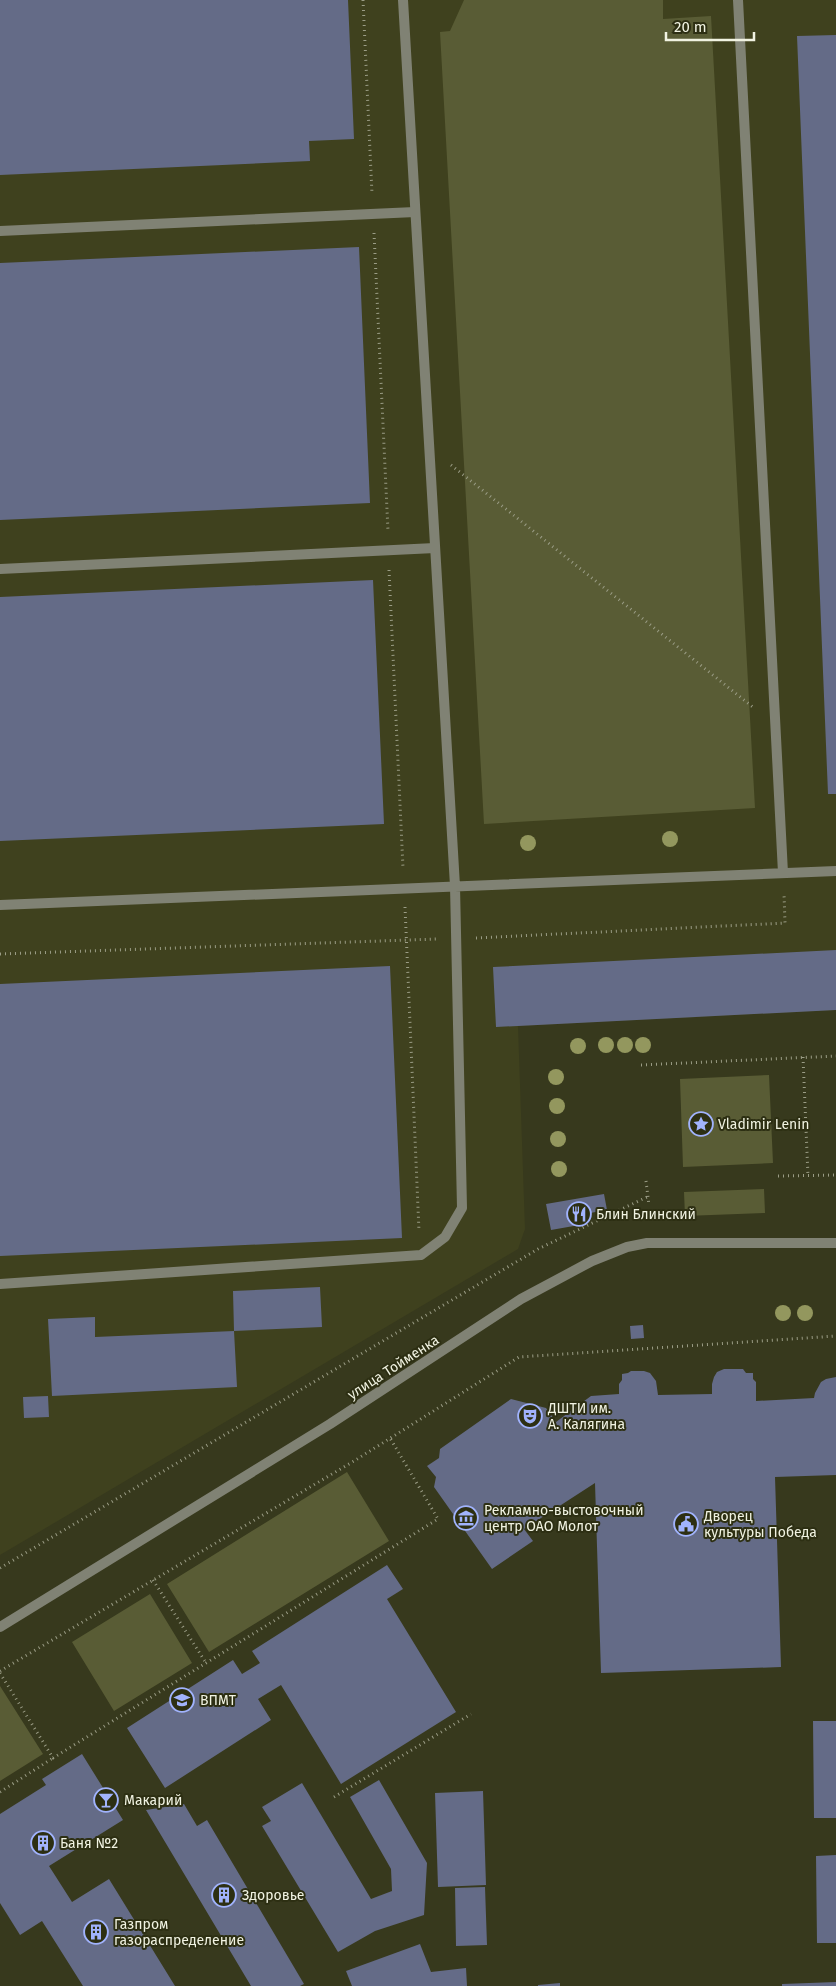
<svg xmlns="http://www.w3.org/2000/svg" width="836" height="1986" font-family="'Fira Sans',sans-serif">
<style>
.built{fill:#3f411e}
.green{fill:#595c35}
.building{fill:#646b87}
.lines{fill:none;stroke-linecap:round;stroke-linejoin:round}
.path{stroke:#9b9d86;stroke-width:3;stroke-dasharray:1 4;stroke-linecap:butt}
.service{stroke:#808274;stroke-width:10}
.tertiary{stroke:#808274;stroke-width:10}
.tree{fill:#93975e}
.labels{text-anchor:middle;stroke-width:4;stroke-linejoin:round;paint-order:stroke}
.poi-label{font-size:14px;fill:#f1f3e2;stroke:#2d2f13;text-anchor:start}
.street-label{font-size:14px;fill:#f1f3e2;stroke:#2d2f13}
</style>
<rect width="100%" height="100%" fill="#37391d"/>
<path class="built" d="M0 0H836V1010L518 1026 525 1229 518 1249 0 1555Z"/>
<path class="green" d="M464 0H663V19L711 16 755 808 484 824 440 32 450 31Z
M769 1075 773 1163 683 1167 680 1079Z
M764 1189 765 1213 685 1216 684 1192Z
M347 1472 389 1541 209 1652 167 1584Z
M150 1594 192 1663 114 1711 72 1642Z
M0 1686 43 1754 0 1781Z"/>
<path class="building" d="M0 0H348L354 139 309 141 310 161 0 175Z
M836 35V794H828L797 36Z
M359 247 370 503 0 520V263Z
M373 580 384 824 0 841V597Z
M836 950V1010L496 1027 493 967Z
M390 966 402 1238 0 1256V984Z
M604 1194 607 1210 590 1213 585 1224 551 1230 546 1204Z
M320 1287 322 1327 234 1331 233 1291Z
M95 1317V1337L234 1331 237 1387 52 1396 48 1319Z
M643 1325 644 1338 631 1339 630 1326Z
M724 1369H743L746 1373H753V1379L756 1382V1401L814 1398 815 1393 821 1382 826 1379 836 1377V1475L775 1477 781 1667 601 1673 595 1483 524 1529 533 1541 492 1569 434 1487 436 1477 427 1466 439 1458 440 1449 511 1399 546 1408 556 1422 591 1396 619 1394V1384L622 1380V1374L628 1373 631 1371H644L650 1373 656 1381 658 1395 712 1394V1384L714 1377 717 1372Z
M48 1396 49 1417 24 1418 23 1397Z
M387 1565 403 1589 387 1599 456 1712 341 1784 281 1685 258 1699 271 1720 165 1788 127 1728 233 1660 242 1674 260 1663 252 1651Z
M813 1721H836V1818H814Z
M82 1754 123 1820 49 1866 72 1902 109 1879 175 1986H83L42 1921 20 1935 0 1903V1814L46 1785 42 1779Z
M379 1780 427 1863 424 1915 375 1931 338 1952 262 1826 271 1821 262 1807 302 1783 371 1899 392 1891 391 1869 350 1797Z
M483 1791 486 1885 438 1887 435 1793Z
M184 1804 197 1826 207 1820 304 1984 300 1986H251L146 1810Z
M836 1855V1943H817L816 1856Z
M485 1887 487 1945 456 1946 455 1888Z
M420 1944 431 1972 466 1968 467 1986H352L346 1971Z
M836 1982V1986H782V1984Z
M560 1983V1986H538V1985Z"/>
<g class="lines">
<path class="path" d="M363 0 372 194
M374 233 388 531
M451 465 754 708
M389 570 403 868
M405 907 419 1231
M476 938 785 923 784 894
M0 954 438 939
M803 1057 808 1176
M641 1065 836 1056
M778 1176 836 1175
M646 1181 649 1205
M0 1568 538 1249 647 1197
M153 1580 206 1663
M0 1671 354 1461 519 1357 836 1336
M0 1673 53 1758 438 1519 390 1438
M0 1792 53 1758
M334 1797 471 1714"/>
<path class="service" d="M738 0 783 873
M0 231 415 212
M0 569 435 548
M0 905 836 871
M0 1284 421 1255 445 1237 462 1208 455 886 403 0"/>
<path class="tertiary" d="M0 1627 330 1424 521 1299 592 1261 627 1247 647 1243H836"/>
</g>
<g class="tree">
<circle cx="670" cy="839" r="8"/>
<circle cx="528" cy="843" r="8"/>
<circle cx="606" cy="1045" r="8"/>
<circle cx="625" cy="1045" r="8"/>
<circle cx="643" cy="1045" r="8"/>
<circle cx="578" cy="1046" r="8"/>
<circle cx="556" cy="1077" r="8"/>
<circle cx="557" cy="1106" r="8"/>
<circle cx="558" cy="1139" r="8"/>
<circle cx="559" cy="1169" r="8"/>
<circle cx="783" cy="1313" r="8"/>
<circle cx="805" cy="1313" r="8"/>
</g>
<defs>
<g id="sight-ring" transform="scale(1.25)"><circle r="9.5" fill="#2d2f13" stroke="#a1b3fd" stroke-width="1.5"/><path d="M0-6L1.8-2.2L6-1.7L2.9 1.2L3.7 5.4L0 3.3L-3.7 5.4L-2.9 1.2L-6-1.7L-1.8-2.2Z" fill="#a1b3fd"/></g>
<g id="restaurant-ring" transform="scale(1.25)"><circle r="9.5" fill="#2d2f13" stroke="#a1b3fd" stroke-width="1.5"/><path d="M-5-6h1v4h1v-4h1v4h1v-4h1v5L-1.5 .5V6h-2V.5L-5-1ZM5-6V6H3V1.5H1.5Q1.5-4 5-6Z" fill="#a1b3fd"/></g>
<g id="theatre-ring" transform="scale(1.25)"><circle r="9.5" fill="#2d2f13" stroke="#a1b3fd" stroke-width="1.5"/><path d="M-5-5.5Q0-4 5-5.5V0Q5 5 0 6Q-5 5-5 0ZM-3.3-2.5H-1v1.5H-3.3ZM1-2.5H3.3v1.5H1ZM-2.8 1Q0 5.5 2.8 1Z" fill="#a1b3fd"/></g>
<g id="museum-ring" transform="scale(1.25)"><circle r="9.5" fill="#2d2f13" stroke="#a1b3fd" stroke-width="1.5"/><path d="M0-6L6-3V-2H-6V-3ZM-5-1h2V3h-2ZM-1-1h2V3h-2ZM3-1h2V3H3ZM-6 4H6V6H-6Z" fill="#a1b3fd"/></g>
<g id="civic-ring" transform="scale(1.25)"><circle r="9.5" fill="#2d2f13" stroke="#a1b3fd" stroke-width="1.5"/><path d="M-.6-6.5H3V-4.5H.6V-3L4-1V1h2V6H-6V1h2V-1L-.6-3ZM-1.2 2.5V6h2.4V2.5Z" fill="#a1b3fd"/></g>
<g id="university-ring" transform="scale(1.25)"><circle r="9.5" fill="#2d2f13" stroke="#a1b3fd" stroke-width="1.5"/><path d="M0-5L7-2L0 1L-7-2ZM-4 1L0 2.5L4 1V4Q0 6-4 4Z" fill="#a1b3fd"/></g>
<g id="bar-ring" transform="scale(1.25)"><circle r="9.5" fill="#2d2f13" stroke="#a1b3fd" stroke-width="1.5"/><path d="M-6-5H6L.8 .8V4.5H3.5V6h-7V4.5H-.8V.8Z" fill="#a1b3fd"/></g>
<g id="building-ring" transform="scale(1.25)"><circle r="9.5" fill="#2d2f13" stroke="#a1b3fd" stroke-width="1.5"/><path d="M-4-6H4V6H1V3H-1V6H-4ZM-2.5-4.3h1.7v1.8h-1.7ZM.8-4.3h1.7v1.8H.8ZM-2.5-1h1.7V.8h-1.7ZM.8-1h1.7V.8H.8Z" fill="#a1b3fd"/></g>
</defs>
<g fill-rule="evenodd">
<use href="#sight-ring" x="701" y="1124"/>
<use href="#restaurant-ring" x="579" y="1214"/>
<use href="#theatre-ring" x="530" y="1416"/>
<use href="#museum-ring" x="466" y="1518"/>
<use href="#civic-ring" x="686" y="1524"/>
<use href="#university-ring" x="182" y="1700"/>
<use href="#bar-ring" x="106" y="1800"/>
<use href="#building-ring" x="43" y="1843"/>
<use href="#building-ring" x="224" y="1895"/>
<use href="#building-ring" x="96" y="1932"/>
</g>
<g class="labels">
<g class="poi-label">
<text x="718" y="1129">Vladimir Lenin</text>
<text x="596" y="1219">Блин Блинский</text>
<text x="548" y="1413">ДШТИ им.<tspan x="548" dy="16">А. Калягина</tspan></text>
<text x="484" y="1515">Рекламно-выстовочный<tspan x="484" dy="16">центр ОАО Молот</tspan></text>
<text x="704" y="1521">Дворец<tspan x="704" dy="16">культуры Победа</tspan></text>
<text x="200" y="1705">ВПМТ</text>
<text x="124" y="1805">Макарий</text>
<text x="60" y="1848">Баня №2</text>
<text x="242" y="1900">Здоровье</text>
<text x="114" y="1929">Газпром<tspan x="114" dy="16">газораспределение</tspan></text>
</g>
<g class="street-label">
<text transform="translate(393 1367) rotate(-33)" y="5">улица Тойменка</text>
</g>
</g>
<path d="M666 32v8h88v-8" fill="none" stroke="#f1f3e2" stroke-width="2.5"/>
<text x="674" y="32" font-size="15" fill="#f1f3e2" stroke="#2d2f13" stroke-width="4" paint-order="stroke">20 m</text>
</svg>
